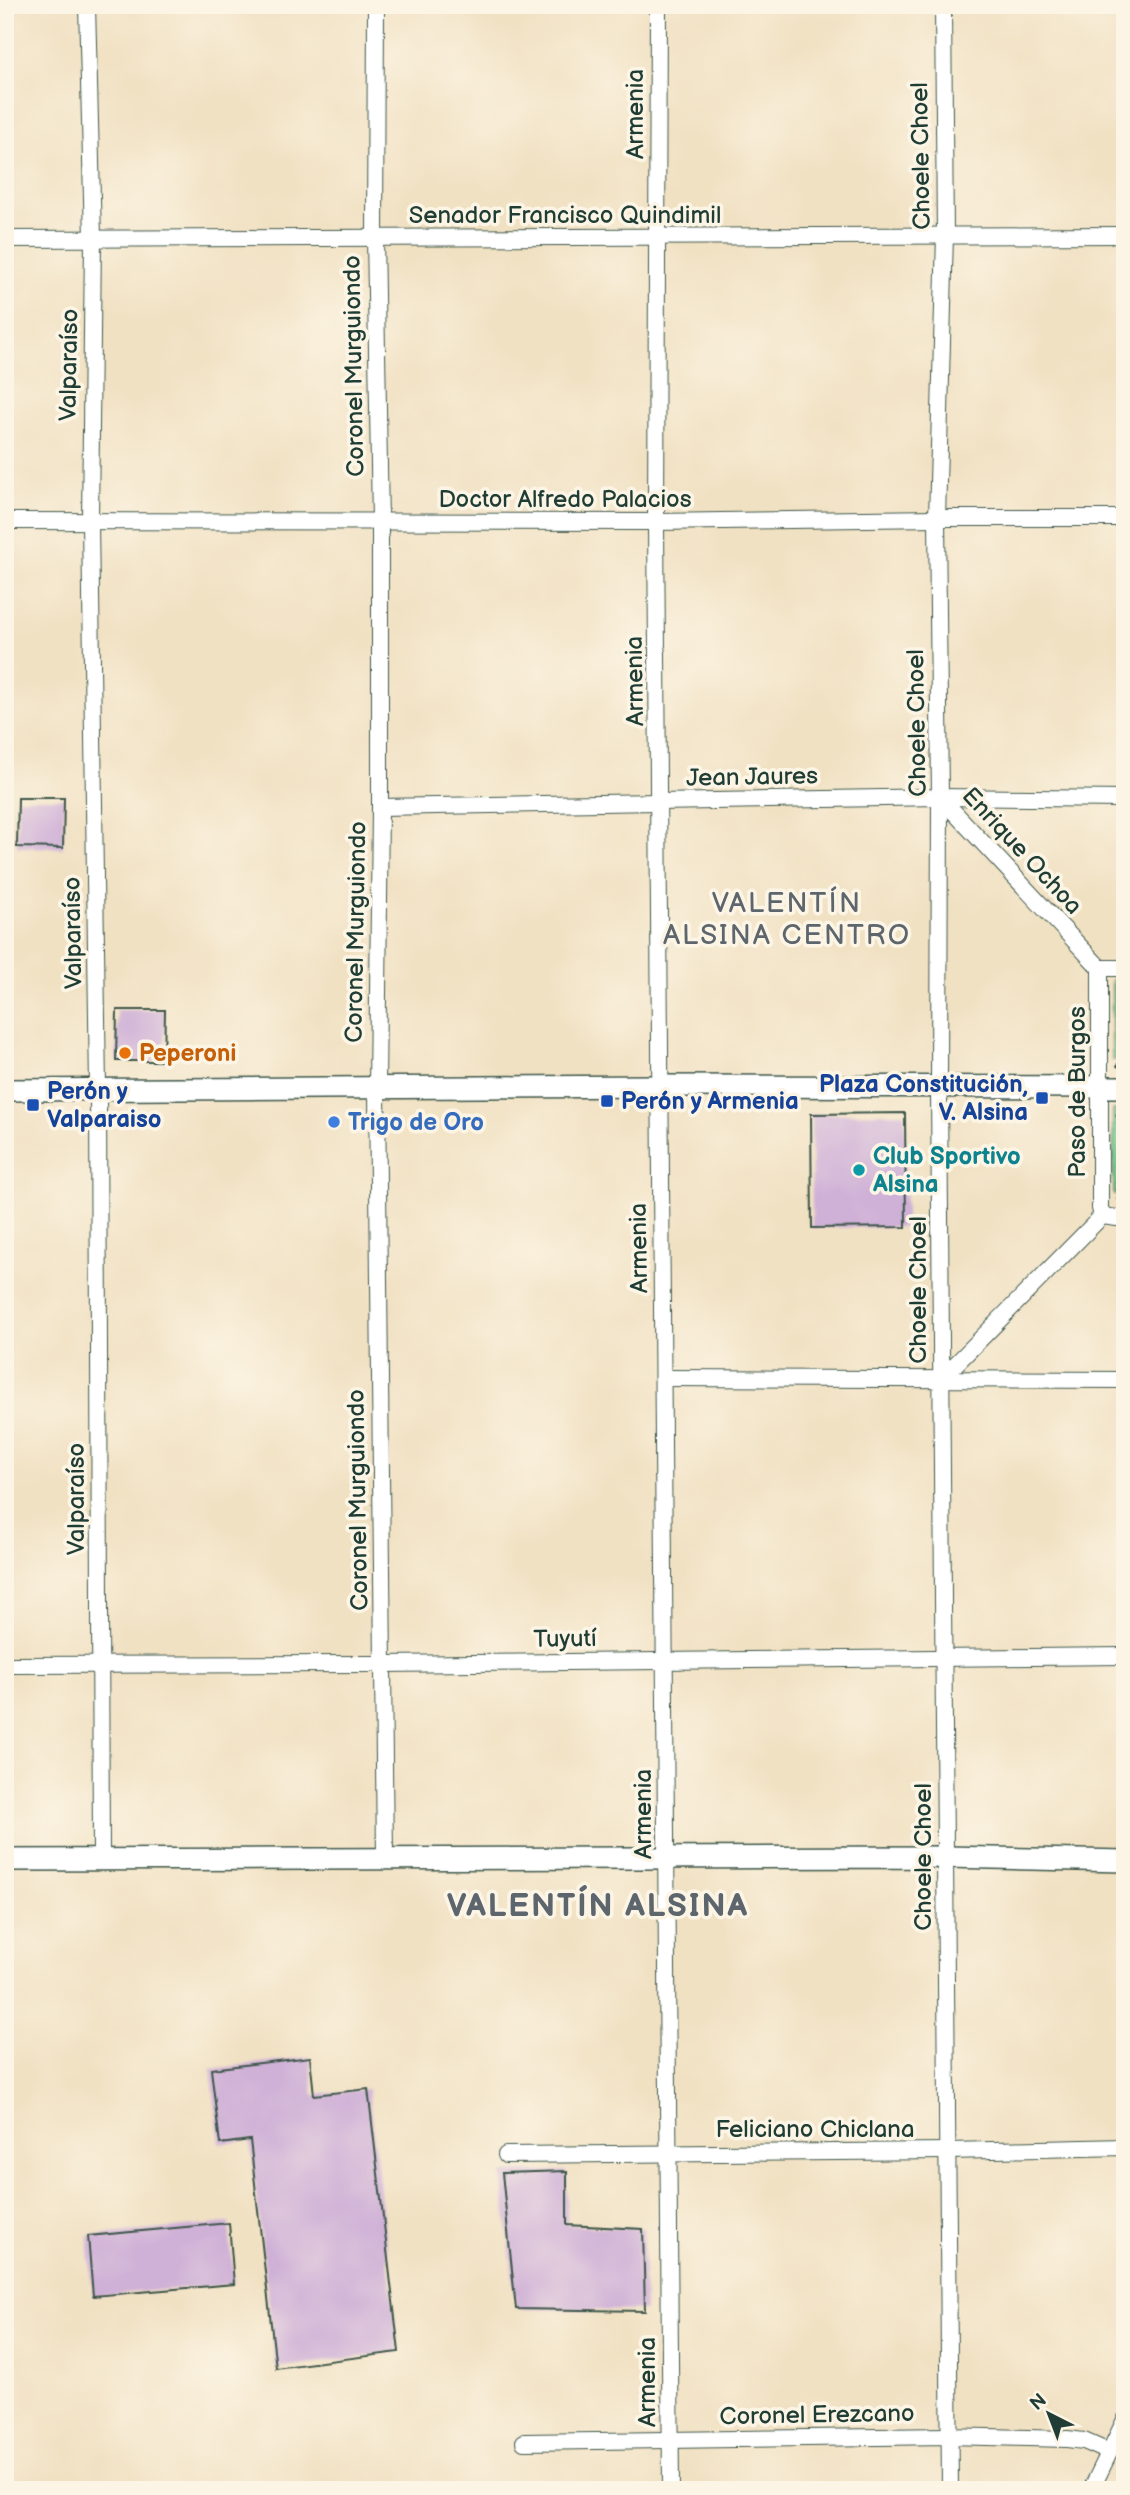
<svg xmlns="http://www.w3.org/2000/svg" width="1130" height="2495" font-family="'Balsamiq Sans',sans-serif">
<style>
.green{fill:#73c88c;stroke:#498260;stroke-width:2}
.building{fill:#cfb0d7}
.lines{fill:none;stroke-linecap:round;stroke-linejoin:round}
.street-casing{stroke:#3e5649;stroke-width:18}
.secondary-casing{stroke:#3e5649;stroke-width:24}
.path{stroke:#3e5649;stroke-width:3.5;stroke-dasharray:5 5;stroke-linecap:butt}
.street{stroke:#fff;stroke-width:16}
.secondary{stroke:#fff;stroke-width:21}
.food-dot{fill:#e8710a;stroke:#fcf5e5;stroke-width:2.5}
.transit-dot{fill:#1a4fb4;stroke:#fcf5e5;stroke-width:2.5}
.shop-dot{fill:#3f7fe0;stroke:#fcf5e5;stroke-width:2.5}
.culture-dot{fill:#0f9aa8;stroke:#fcf5e5;stroke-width:2.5}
.labels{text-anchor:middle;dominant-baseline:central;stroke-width:7;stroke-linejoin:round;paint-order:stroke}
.street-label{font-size:24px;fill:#1f3d34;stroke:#fcf5e5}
.food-label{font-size:24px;font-weight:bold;fill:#c56008;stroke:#fcf5e5;text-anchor:start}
.transit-label{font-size:24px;font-weight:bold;fill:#164399;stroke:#fcf5e5;text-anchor:start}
.shop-label{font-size:24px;font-weight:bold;fill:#366cbe;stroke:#fcf5e5;text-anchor:start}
.culture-label{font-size:24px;font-weight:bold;fill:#0d838f;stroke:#fcf5e5;text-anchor:start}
.quarter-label{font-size:28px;letter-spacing:2px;fill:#5d656d;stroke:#fcf5e5}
.district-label{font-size:32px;font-weight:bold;letter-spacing:2px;fill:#5d656d;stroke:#fcf5e5}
</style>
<rect width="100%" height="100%" fill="#fcf5e5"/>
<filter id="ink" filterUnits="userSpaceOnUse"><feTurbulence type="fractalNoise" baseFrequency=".0143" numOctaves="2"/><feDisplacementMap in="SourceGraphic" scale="14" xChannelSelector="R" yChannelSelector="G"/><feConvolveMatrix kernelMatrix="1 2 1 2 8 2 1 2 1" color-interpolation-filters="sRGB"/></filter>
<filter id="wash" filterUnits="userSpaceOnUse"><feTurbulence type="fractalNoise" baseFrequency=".00686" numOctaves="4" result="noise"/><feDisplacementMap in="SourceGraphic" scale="28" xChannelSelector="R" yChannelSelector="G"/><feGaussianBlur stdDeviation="1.57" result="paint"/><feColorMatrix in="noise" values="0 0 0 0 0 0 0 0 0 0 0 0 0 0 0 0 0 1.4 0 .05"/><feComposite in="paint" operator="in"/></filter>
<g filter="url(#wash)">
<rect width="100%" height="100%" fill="#f1e1c3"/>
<!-- green -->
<g class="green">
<rect x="1112" y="980" width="13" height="80"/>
<polygon points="1113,1110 1125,1110 1125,1195 1114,1195"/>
</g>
<g id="blocks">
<!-- building -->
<g class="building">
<polygon points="18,798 64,798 63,848 17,847"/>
<polygon points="117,1010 165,1010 164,1061 116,1061"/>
<polygon points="905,1113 906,1227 812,1228 811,1114"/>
<polygon points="310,2057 314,2095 368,2089 399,2352 276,2368 250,2140 220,2144 211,2069"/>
<polygon points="567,2171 567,2225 643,2229 645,2311 516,2309 502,2173"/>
<polygon points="229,2223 234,2284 93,2296 88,2236"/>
</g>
</g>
</g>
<g filter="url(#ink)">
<use href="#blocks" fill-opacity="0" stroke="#3e5649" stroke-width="2"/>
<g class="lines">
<defs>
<g id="street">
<polyline points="87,5 93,238 90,522 98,1089 101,1859"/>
<polyline points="376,5 375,237 380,522 380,807 377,1089 385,1859"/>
<polyline points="658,5 656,522 671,2490"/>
<polyline points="943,5 945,236 937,518 940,797 939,1088 950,2490"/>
<polyline points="5,239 1125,235"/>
<polyline points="5,521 656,522 937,518 1125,518"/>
<polyline points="940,797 1100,968"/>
<polyline points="380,807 940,797 1125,799"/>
<polyline points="1100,968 1100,1208 1102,1216"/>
<polyline points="1100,968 1125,968"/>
<polyline points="1102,1216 1125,1219"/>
<polyline points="664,1378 1125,1380"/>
<polyline points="941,1379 1102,1216"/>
<polyline points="5,1665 383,1664 1125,1656"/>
<polyline points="506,2155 948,2151 1125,2147"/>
<polyline points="524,2442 948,2436 1067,2439 1084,2441 1109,2452"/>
<polyline points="1091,2490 1125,2420"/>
</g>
<g id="secondary">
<polyline points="5,1090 660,1086 1125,1087"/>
<polyline points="5,1860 946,1857 1125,1861"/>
</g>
</defs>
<!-- street casing -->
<use href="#street" class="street-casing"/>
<!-- secondary casing -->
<use href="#secondary" class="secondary-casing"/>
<!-- path -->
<g class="path">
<polyline points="1117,986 1125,995"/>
<polyline points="1117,1067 1125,1058"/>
<polyline points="1116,1114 1125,1122"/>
<polyline points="1117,1200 1125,1191"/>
</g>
<!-- street -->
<use href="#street" class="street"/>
<!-- secondary -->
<use href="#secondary" class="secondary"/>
</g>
</g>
<!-- markers -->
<circle class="food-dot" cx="125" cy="1053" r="7"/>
<g class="transit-dot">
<rect x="1035" y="1091" width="14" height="14" rx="3.5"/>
<rect x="600" y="1094" width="14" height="14" rx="3.5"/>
<rect x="26" y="1098" width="14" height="14" rx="3.5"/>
</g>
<circle class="shop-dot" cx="334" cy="1122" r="7"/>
<circle class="culture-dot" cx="859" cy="1170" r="7"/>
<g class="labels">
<!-- street labels -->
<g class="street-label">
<text transform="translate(635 114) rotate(-90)">Armenia</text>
<text transform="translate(921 156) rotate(-91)">Choele Choel</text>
<text x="565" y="215">Senador Francisco Quindimil</text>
<text transform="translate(69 365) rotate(-89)">Valparaíso</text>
<text transform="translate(354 366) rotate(-91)">Coronel Murguiondo</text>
<text x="565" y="499">Doctor Alfredo Palacios</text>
<text transform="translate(635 681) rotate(-91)">Armenia</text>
<text transform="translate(917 723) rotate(-91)">Choele Choel</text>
<text transform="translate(752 777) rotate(-1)">Jean Jaures</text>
<text transform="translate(1022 851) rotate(47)">Enrique Ochoa</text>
<text transform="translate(356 932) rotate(-89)">Coronel Murguiondo</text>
<text transform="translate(73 933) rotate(-91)">Valparaíso</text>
<text transform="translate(1077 1092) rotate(-90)">Paso de Burgos</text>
<text transform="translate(639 1248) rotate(-91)">Armenia</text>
<text transform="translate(918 1290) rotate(-90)">Choele Choel</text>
<text transform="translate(76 1499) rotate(-90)">Valparaíso</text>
<text transform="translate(358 1500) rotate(-91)">Coronel Murguiondo</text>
<text transform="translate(565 1639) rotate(-1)">Tuyutí</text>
<text transform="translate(643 1814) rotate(-90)">Armenia</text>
<text transform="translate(923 1857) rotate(-90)">Choele Choel</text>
<text x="815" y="2129">Feliciano Chiclana</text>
<text transform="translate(647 2382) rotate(-90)">Armenia</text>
<text transform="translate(817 2415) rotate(-1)">Coronel Erezcano</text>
</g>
<!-- food labels -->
<g class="food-label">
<text x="139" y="1053">Peperoni</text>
</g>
<!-- transit labels -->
<g class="transit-label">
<text x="1028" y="1084" text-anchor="end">Plaza Constitución,<tspan x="1028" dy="28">V. Alsina</tspan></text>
<text x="47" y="1091">Perón y<tspan x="47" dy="28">Valparaiso</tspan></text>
<text x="621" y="1101">Perón y Armenia</text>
</g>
<!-- shop labels -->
<g class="shop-label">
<text x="348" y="1122">Trigo de Oro</text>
</g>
<!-- culture labels -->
<g class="culture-label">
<text x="873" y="1156">Club Sportivo<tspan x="873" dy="28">Alsina</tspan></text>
</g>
<!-- quarter labels -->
<g class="quarter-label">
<text x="787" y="903">VALENTÍN<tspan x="787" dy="32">ALSINA CENTRO</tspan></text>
</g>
<!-- district labels -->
<g class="district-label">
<text x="598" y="1906">VALENTÍN ALSINA</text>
</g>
</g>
<!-- margin -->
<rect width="1130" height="2495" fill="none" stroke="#fcf5e5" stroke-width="28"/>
<!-- north arrow -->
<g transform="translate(1049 2414) rotate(318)" stroke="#fcf5e5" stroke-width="5" paint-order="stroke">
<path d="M0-5L12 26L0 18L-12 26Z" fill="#1f3d34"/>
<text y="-10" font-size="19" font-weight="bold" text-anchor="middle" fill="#1f3d34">N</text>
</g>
</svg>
